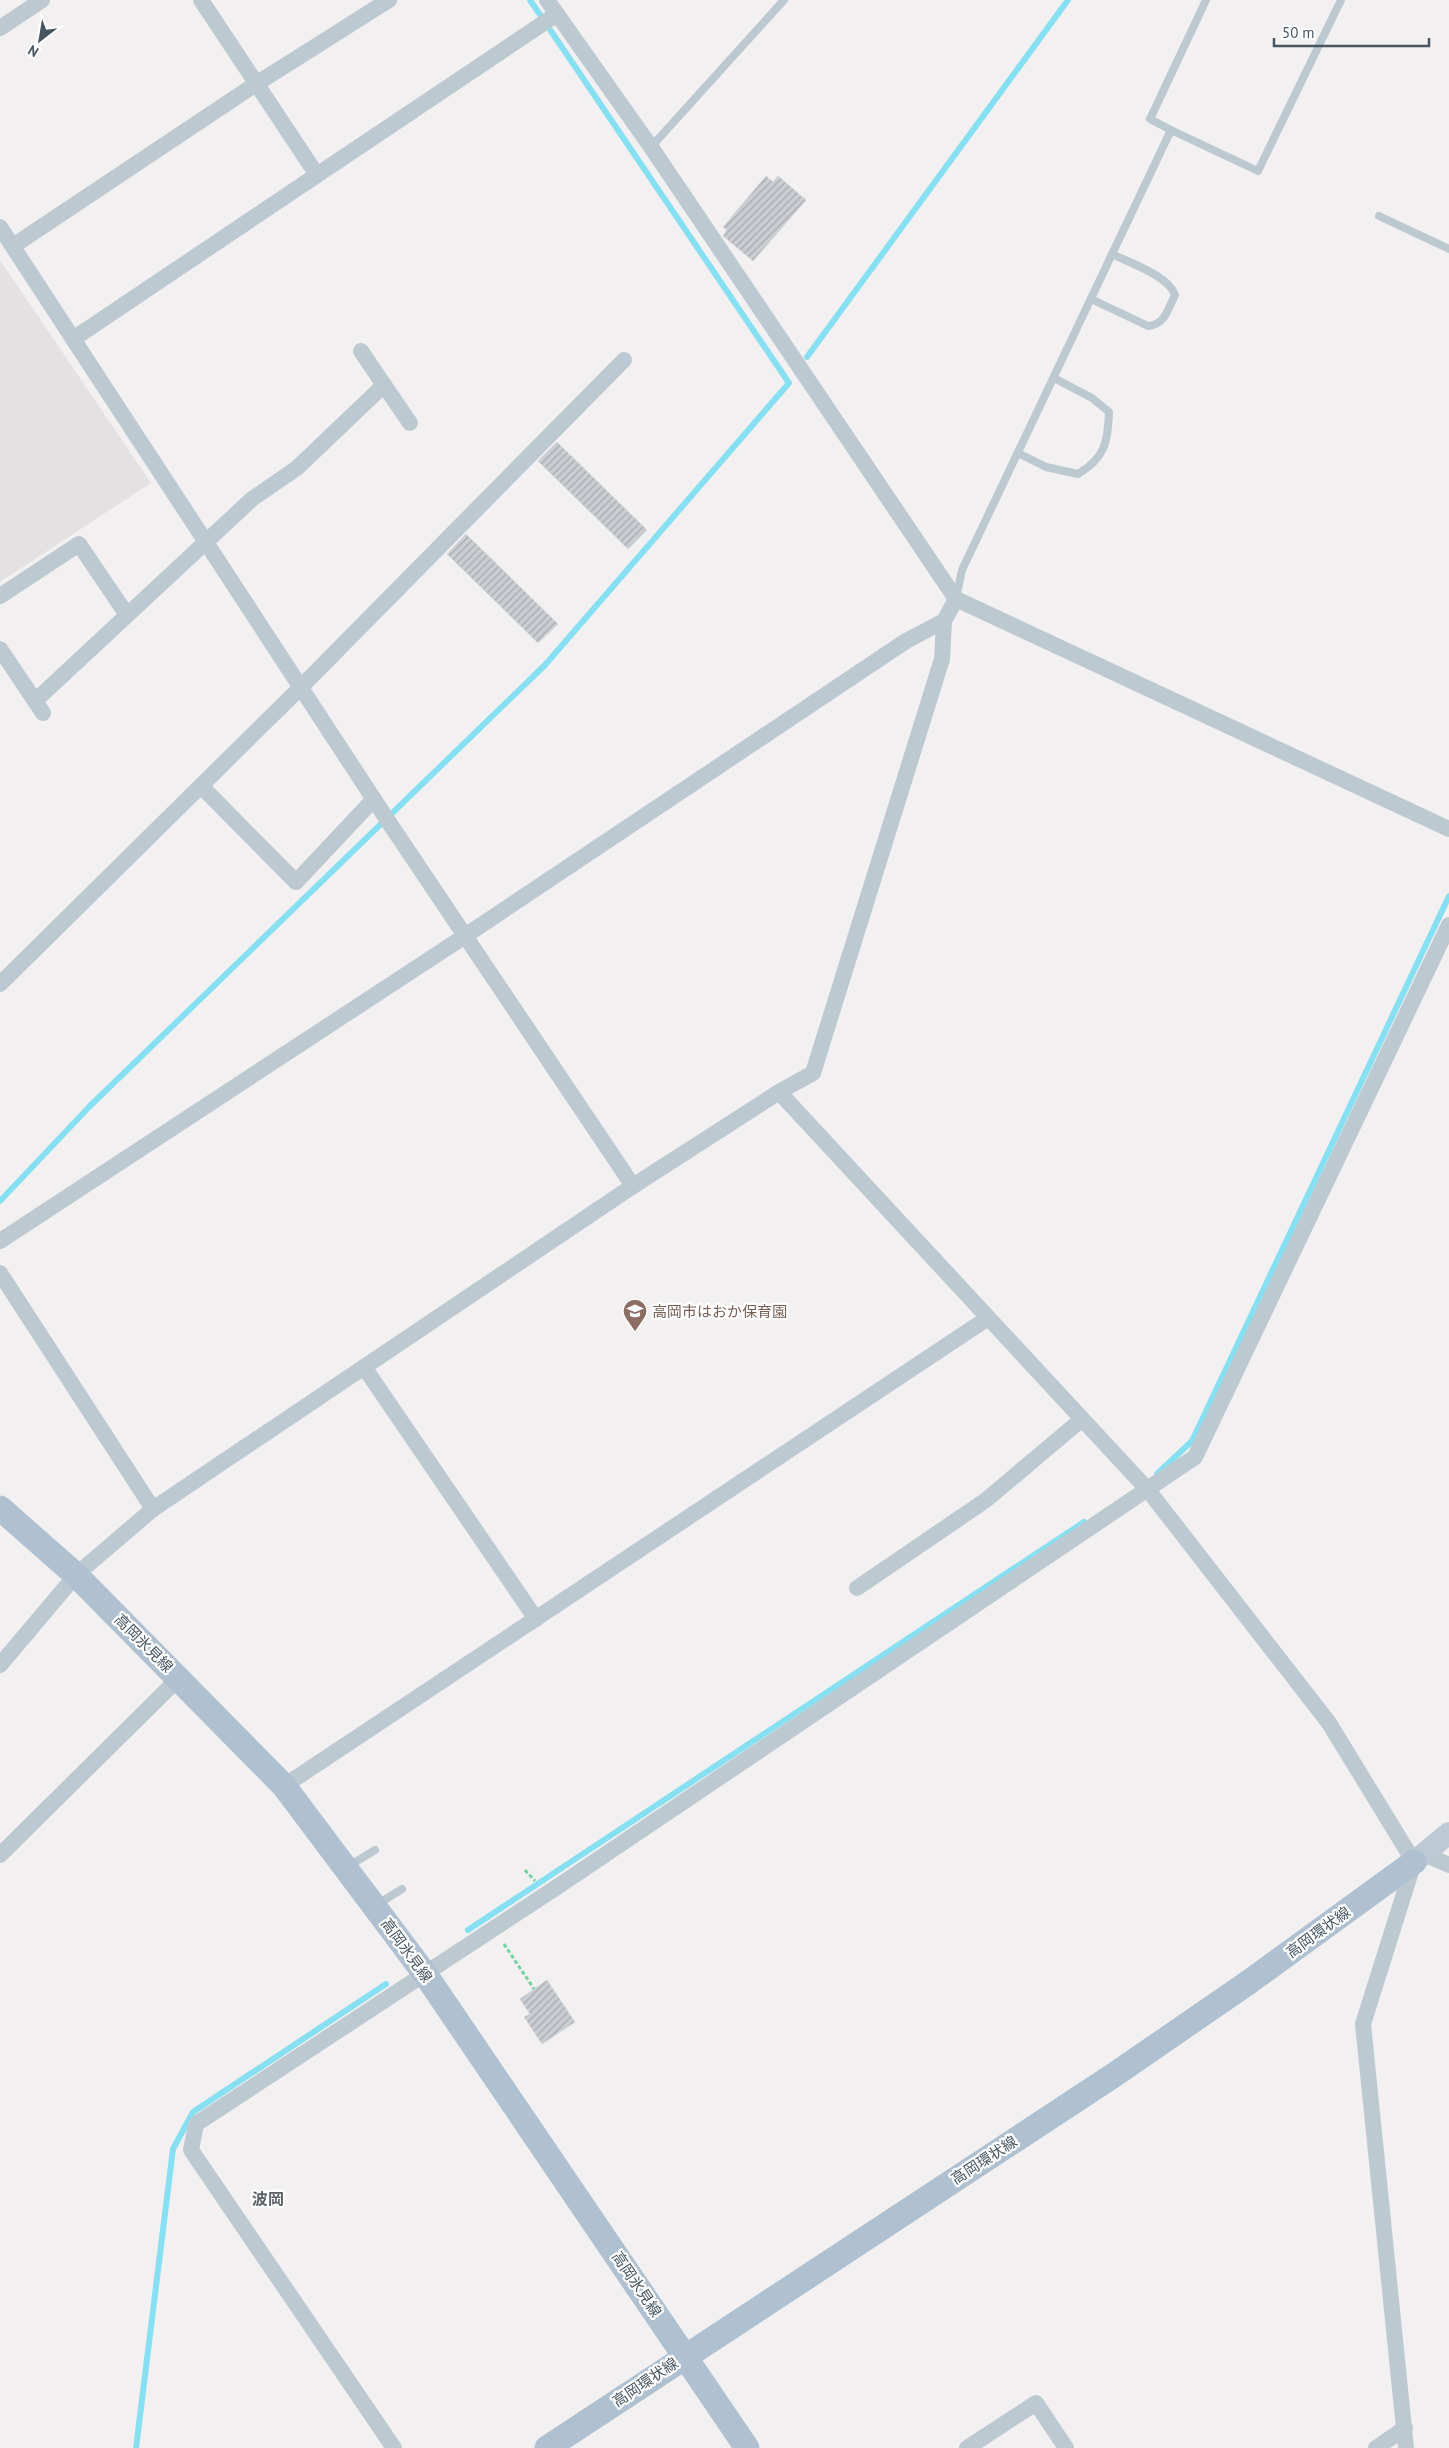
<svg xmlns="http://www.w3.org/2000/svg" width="1449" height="2448" font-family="'PT Sans','Noto Sans JP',sans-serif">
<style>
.education{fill:#e4e1e3}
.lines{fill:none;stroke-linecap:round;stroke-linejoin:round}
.stream{stroke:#87e0f2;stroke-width:6}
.building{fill:url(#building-hatch);stroke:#d4d7dc}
.path{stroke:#72d3a0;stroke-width:3;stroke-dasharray:4 2.5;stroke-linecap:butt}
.lane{stroke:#bdc9d1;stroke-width:8}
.street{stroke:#bdc9d1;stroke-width:16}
.secondary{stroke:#bdcad5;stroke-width:22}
.primary{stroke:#afc1d1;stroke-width:25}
.labels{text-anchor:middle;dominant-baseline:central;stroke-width:4.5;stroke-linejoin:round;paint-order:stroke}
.education-label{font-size:15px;fill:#785e54;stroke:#fff;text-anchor:start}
.street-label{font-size:15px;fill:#475560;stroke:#fff}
.neighbourhood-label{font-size:16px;font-weight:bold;fill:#5c6166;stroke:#fff}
</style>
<defs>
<pattern id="building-hatch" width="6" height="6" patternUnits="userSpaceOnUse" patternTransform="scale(1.25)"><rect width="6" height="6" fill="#caced3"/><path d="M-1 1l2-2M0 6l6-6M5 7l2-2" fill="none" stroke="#a6aaaf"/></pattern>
</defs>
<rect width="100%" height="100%" fill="#f3f0f1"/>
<!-- education -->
<polygon class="education" points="0,260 151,483 0,582"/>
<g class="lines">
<!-- stream -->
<g class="stream">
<polyline points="807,357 1068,0"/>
<polyline points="0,1201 90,1106 545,665 789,383 530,0"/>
<polyline points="1157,1474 1192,1441 1449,896"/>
<polyline points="468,1930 1084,1522"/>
<polyline points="136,2448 173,2149 193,2112 386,1984"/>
</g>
</g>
<!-- building -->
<g class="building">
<polygon points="766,176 773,182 778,176 806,200 753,261 723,236 727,230 723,227"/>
<polygon points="557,442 647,530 628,549 538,461"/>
<polygon points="466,534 558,624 538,643 447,554"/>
<polygon points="547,1980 575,2022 542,2044 524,2017 530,2014 520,1999"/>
</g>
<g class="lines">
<!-- path -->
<g class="path">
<polyline points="525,1870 535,1881"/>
<polyline points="504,1944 534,1989"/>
</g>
<!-- lane -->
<g class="lane">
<polyline points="1171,130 1258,171 1341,0"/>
<polyline points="651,147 784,0"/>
<polyline points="1379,216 1449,249"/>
<path d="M 1091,299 L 1148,326 C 1165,325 1168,309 1175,295 C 1169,276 1130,263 1112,254"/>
<path d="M 1018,453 L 1046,467 L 1078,474 C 1105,458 1108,442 1109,412 L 1092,398 L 1054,378"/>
<polyline points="956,598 962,570 1171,130 1150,119 1206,0"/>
<polyline points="349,1866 375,1850"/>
<polyline points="378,1904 402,1889"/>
</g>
<!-- street -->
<g class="street">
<polyline points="547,0 651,147 956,599 1449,829"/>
<polyline points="0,28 42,0"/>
<polyline points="317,175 557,14"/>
<polyline points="0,227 390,824 633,1186"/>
<polyline points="13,246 256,84 389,0"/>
<polyline points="73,339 317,175 201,0"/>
<polyline points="361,351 384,385"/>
<polyline points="0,596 79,544 127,615"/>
<polyline points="0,649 43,713"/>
<polyline points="35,701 252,499 297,468 384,385 410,423"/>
<polyline points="201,786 296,882 374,799"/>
<polyline points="0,984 301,687 624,360"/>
<polyline points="779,1092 1148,1490 1329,1723 1414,1862 1363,2024 1406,2448"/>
<polyline points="0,1241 465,936 906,641 944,621"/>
<polyline points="0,1273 153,1509"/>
<polyline points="364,1367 536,1619"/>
<polyline points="857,1588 986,1500 1081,1420"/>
<polyline points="0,1665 76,1575 153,1509 633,1186 779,1092 813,1073 942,659 944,621 956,599"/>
<polyline points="284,1786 988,1318"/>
<polyline points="1424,1854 1449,1865"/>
<polyline points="0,1855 179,1678"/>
<polyline points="394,2448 191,2150 196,2124 557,1887 1195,1457 1449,925"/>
<polyline points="967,2448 1036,2403 1066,2448"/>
<polyline points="1376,2448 1405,2428"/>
</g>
<!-- secondary -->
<polyline class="secondary" points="1414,1862 1449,1833"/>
<!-- primary -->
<g class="primary">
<polyline points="0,1508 76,1575 284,1786 425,1974 747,2448"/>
<polyline points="547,2448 1114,2075 1249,1982 1414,1862"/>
</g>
</g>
<!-- icons -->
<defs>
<symbol id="school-pin" viewBox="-11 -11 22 30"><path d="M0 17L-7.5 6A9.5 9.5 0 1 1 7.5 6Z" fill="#8d6e63" stroke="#fff"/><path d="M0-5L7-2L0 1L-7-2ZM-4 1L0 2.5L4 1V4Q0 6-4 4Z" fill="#fff"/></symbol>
</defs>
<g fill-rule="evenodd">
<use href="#school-pin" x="621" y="1297" width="28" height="38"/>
</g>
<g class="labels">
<!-- education labels -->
<g class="education-label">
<text x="652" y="1311">高岡市はおか保育園</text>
</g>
<!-- street labels -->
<g class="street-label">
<text transform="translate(144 1643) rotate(45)">高岡氷見線</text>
<text transform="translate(1318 1932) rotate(-36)">高岡環状線</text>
<text transform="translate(407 1950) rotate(54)">高岡氷見線</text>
<text transform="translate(984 2160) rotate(-33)">高岡環状線</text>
<text transform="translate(637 2284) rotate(56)">高岡氷見線</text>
<text transform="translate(645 2382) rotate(-34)">高岡環状線</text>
</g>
<!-- neighbourhood labels -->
<g class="neighbourhood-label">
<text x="268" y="2199">波岡</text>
</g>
</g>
<!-- north arrow -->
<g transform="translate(40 40) rotate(211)" stroke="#ffffff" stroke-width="4" paint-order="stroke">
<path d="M0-4L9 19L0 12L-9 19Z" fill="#475560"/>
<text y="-8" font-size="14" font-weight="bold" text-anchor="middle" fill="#475560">N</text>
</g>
<!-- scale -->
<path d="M1274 38v8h155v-8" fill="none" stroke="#475560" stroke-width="2.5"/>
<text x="1282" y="38" font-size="15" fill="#475560" stroke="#ffffff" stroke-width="4" paint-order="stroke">50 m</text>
</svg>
